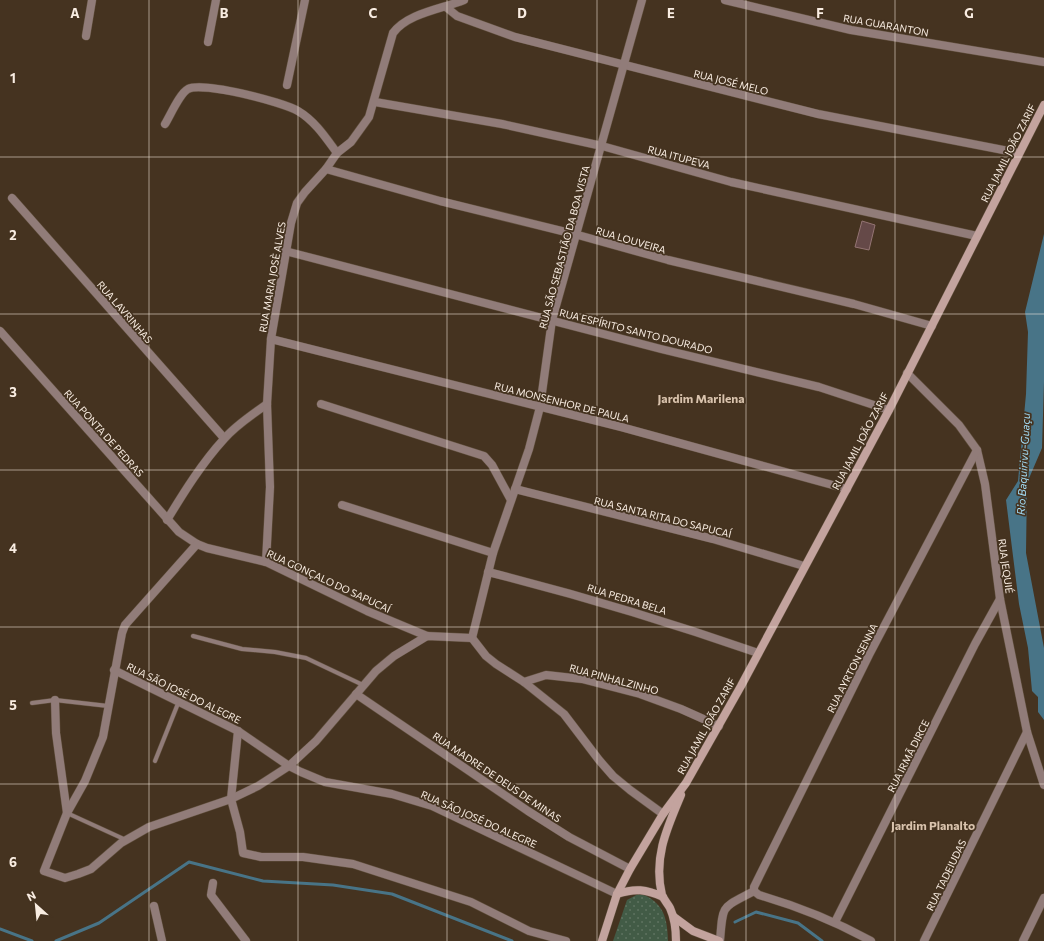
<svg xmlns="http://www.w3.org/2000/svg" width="1044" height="941" font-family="Commissioner,sans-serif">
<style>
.grass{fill:url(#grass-dots)}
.water{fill:#487487}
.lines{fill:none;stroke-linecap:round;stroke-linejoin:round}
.stream{stroke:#487487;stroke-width:3}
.building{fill:#654948;stroke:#947473}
.lane-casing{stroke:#62513f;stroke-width:5}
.street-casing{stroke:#62513f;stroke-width:9}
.secondary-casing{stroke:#62513f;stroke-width:9}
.lane{stroke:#917c79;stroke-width:4}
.street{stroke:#917c79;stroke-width:8}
.secondary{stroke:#c3a39e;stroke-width:8}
.grid{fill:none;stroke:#f9ede2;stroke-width:1;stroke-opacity:0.55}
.labels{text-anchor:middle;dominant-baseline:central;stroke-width:3.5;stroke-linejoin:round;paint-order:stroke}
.street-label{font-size:10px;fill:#f9ede2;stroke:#453320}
.water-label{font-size:11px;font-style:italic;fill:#a4dff9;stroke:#453320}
.quarter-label{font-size:12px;font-weight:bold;fill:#d9c3ad;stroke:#453320}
.grid-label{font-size:13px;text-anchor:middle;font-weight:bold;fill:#f9ede2;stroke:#453320;stroke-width:3.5;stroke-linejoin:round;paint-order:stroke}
</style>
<defs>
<pattern id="grass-dots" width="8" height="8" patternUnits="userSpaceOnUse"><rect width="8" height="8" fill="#425b46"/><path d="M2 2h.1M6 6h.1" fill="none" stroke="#5e7360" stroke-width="1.8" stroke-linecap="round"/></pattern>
</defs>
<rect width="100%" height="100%" fill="#453320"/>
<!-- grass -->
<path class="grass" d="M 640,893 C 664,903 667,917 668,941 L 613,941 L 627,900 Z"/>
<!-- water -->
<polygon class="water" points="1044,234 1044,382 1042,448 1027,483 1026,553 1044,648 1044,720 1038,712 1038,697 1032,691 1028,648 1019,604 1006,500 1018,481 1026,394 1028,332 1025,312"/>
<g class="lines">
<!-- stream -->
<g class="stream">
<polyline points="735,922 756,912 798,923 822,941"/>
<polyline points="0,929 32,941"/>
<polyline points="56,941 99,923 189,862 263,881 333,885 392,894 512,941"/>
</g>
</g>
<!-- building -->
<polygon class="building" points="862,221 875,225 869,250 855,247"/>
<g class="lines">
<defs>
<g id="lane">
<polyline points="193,636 242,649 275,652 306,658 363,685"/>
<polyline points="32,703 55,700 108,706"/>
<polyline points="155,761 179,701"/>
<polyline points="67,813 126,840"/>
</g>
<g id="street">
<polyline points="725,0 851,30 1044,62"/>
<polyline points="446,7 457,16 515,37 818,114 1019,153"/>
<polyline points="86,36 92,0"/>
<polyline points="208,42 216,0"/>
<polyline points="287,85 305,0"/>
<polyline points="375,102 502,124 602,146 731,182 977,236"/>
<path d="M 165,124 C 170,116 180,93 188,89 C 202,81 283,102 298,111 C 315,121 326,138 337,153"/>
<polyline points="326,169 440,201 578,235 668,260 854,304 932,326"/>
<polyline points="12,198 224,438"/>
<polyline points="285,251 661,349 819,387 889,410"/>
<polyline points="0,331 179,532 197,544 207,548 266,562 367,611 427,636"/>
<polyline points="271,339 621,427 847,489"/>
<polyline points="907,373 959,425 977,450 985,484 1000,599 1027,732 1044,785"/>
<polyline points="321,404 484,456 492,465 511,500"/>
<polyline points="515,489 713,539 804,566"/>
<polyline points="342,505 493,553"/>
<path d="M 167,520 C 184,492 202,463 224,439 C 236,425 252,415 267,404"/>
<path d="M 266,562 L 270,487 L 267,404 L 271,339 L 291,223 L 297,203 L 305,192 L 326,169 L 337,153 L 351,142 L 369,117 L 393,33 C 408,13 442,9 464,0"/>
<path d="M 488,572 C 580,595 669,622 758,653"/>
<polyline points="472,638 493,553 529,449 540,407 552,320 642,0"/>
<polyline points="472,638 486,656 496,664 524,682 564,714 599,760 613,776 630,790 663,814"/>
<polyline points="114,670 238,731 289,766 301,772 325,782 392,794 432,806 617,894"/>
<polyline points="524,682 546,675 582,679 640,694 681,709 719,726"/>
<polyline points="356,694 528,811 569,837 630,869"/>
<polyline points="55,700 56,733 67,813 44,871 65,878 78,874 91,869 121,843 149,827 231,799 258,786 289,766 316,741 376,671 394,656 427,636 472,638"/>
<polyline points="238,731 231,799 240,832 243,853 261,857 303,857 353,864 471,902 529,931 566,941"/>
<polyline points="67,813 85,781 103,737 122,633 125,625 197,544"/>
<polyline points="213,883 211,895 246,941"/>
<polyline points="154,906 162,941"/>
<polyline points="835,922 975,644 1000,599"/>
<path d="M 720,941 C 723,903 721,909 754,891"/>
<path d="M 871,941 C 833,920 800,907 759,895 L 754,891 L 754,887 L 869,655 L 977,450"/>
<polyline points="924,941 1027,732"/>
<polyline points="1023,941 1044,898"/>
</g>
<g id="secondary">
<path d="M 617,894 C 635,888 646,889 663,897"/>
<polyline points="674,917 693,931 719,941"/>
<polyline points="602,941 617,894 630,869 663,814 686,783 741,686 889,410 1044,105"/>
<path d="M 676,941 C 676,930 675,919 670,908 C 668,904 664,900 662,895 C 653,858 667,828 681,795"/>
</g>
</defs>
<!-- lane casing -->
<use href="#lane" class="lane-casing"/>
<!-- street casing -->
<use href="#street" class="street-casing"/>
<!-- secondary casing -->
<use href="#secondary" class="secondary-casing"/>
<!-- lane -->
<use href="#lane" class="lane"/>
<!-- street -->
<use href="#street" class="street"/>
<!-- secondary -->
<use href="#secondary" class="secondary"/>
</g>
<!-- grid -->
<path class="grid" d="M 149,0 L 149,941M 298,0 L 298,941M 447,0 L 447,941M 597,0 L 597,941M 746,0 L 746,941M 895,0 L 895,941M 0,157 L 1044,157M 0,314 L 1044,314M 0,470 L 1044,470M 0,627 L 1044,627M 0,784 L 1044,784"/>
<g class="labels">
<!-- street labels -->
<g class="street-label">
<text transform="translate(886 25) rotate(10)">RUA GUARANTON</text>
<text transform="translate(731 82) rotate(14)">RUA JOSÉ MELO</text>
<text transform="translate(1008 153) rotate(-63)">RUA JAMIL JOÃO ZARIF</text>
<text transform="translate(679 157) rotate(15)">RUA ITUPEVA</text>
<text transform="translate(631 240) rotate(16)">RUA LOUVEIRA</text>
<text transform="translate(564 247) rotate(-75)">RUA SÃO SEBASTIÃO DA BOA VISTA</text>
<text transform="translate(272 277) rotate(-80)">RUA MARIA JOSÈ ALVES</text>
<text transform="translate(125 312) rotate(49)">RUA LAVRINHAS</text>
<text transform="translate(636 331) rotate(14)">RUA ESPÍRITO SANTO DOURADO</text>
<text transform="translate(562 402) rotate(14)">RUA MONSENHOR DE PAULA</text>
<text transform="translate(104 433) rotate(48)">RUA PONTA DE PEDRAS</text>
<text transform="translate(860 441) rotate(-62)">RUA JAMIL JOÃO ZARIF</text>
<text transform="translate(663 517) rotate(14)">RUA SANTA RITA DO SAPUCAÍ</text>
<text transform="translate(1006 566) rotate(82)">RUA JEQUIÉ</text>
<text transform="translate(329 581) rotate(25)">RUA GONÇALO DO SAPUCAÍ</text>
<text transform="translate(627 599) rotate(17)">RUA PEDRA BELA</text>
<text transform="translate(852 668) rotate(-63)">RUA AYRTON SENNA</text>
<text transform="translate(614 679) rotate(15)">RUA PINHALZINHO</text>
<text transform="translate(184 693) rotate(26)">RUA SÃO JOSÉ DO ALEGRE</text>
<text transform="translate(706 726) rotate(-61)">RUA JAMIL JOÃO ZARIF</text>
<text transform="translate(908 756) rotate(-63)">RUA IRMÃ DIRCE</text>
<text transform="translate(497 777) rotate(34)">RUA MADRE DE DEUS DE MINAS</text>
<text transform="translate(479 819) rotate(24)">RUA SÃO JOSÉ DO ALEGRE</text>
<text transform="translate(946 875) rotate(-64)">RUA TADEIUDAS</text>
</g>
<!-- water labels -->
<g class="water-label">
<text transform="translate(1023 464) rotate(-87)">Rio Baquirivu-Guaçu</text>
</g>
<!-- quarter labels -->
<g class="quarter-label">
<text x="701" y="398">Jardim Marilena</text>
<text x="933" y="825">Jardim Planalto</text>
</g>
</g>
<g class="grid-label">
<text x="75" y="18">A</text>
<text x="224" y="18">B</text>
<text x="373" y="18">C</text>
<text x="522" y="18">D</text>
<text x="671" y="18">E</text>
<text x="820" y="18">F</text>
<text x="969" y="18">G</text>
<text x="13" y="83">1</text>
<text x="13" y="240">2</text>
<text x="13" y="397">3</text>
<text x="13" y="553">4</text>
<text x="13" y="710">5</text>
<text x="13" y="867">6</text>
</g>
<!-- north arrow -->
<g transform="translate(36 905) rotate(333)" stroke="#453320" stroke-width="3" paint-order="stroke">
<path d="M0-3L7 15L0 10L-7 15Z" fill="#f9ede2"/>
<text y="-6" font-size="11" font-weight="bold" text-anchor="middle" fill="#f9ede2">N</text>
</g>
</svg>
